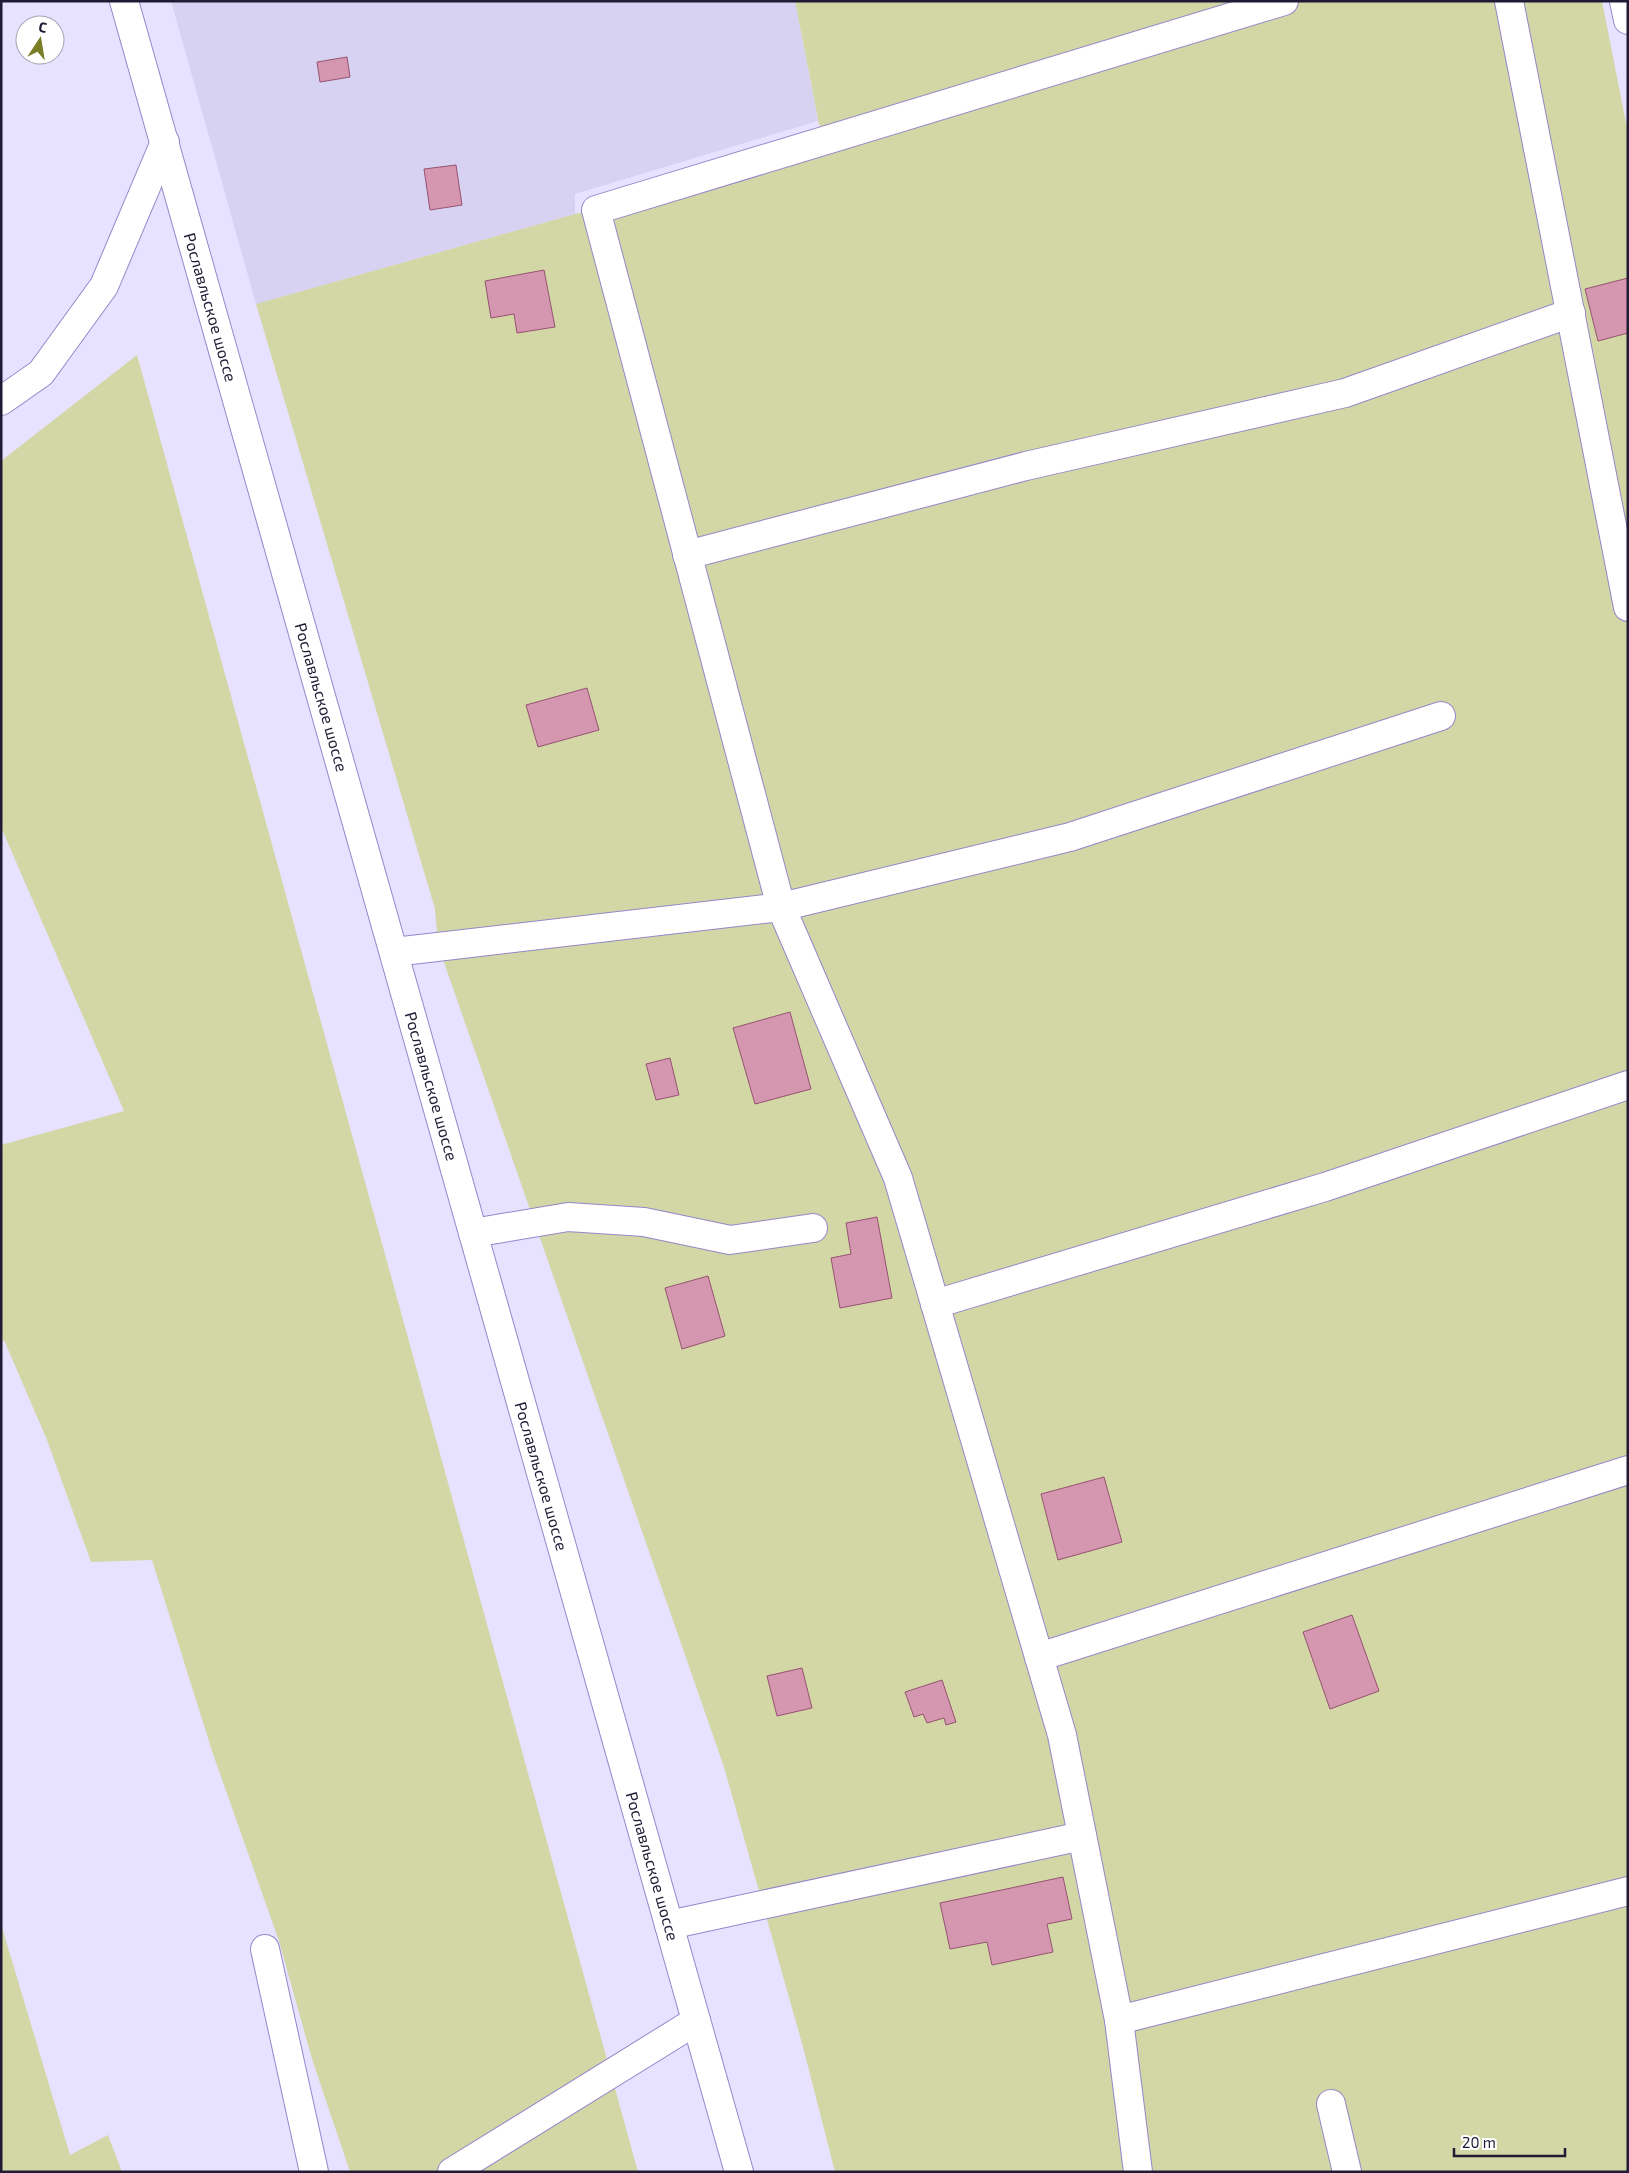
<svg xmlns="http://www.w3.org/2000/svg" width="1629" height="2173" font-family="'Exo 2',sans-serif">
<style>
.built{fill:#d7d2f2}
.green{fill:#d2d7a5}
.building{fill:#d596b0;stroke:#965271}
.lines{fill:none;stroke-linecap:round;stroke-linejoin:round}
.minor-casing{stroke:#9487ca;stroke-width:30}
.major-casing{stroke:#9487ca;stroke-width:30}
.minor{stroke:#fff;stroke-width:28}
.major{stroke:#fff;stroke-width:28}
.labels{text-anchor:middle;dominant-baseline:central;stroke-width:4.5;stroke-linejoin:round;paint-order:stroke}
.street-label{font-size:16px;fill:#201b35;stroke:#fff}
</style>
<rect width="100%" height="100%" fill="#e6e2ff"/>
<!-- built -->
<polygon class="built" points="171,1 795,1 818,121 575,194 575,214 256,304"/>
<!-- green -->
<g class="green">
<polygon points="795,1 1602,1 1626,123 1628,123 1628,2172 835,2172 803,2047 724,1767 438,945 435,909 256,304 575,214 825,155"/>
<polygon points="137,355 638,2172 350,2172 312,2059 279,1941 213,1754 152,1560 91,1562 47,1440 4,1340 1,1341 1,1145 124,1111 1,827 1,461"/>
<polygon points="1,1924 70,2155 108,2135 122,2172 1,2172"/>
</g>
<!-- building -->
<g class="building">
<polygon points="347,57 350,77 320,82 317,62"/>
<polygon points="456,165 462,205 430,210 424,169"/>
<polygon points="544,270 555,327 517,333 514,314 491,318 485,281"/>
<polygon points="1628,278 1628,333 1598,341 1585,289"/>
<polygon points="587,688 599,730 538,747 526,705"/>
<polygon points="790,1012 811,1089 755,1104 733,1028"/>
<polygon points="670,1058 679,1095 656,1100 646,1064"/>
<polygon points="877,1217 892,1298 840,1308 831,1258 851,1254 846,1223"/>
<polygon points="708,1276 725,1336 682,1349 665,1288"/>
<polygon points="1104,1477 1122,1542 1058,1560 1041,1494"/>
<polygon points="1352,1615 1379,1691 1330,1709 1303,1632"/>
<polygon points="802,1668 812,1708 777,1716 767,1676"/>
<polygon points="942,1680 956,1722 946,1725 944,1718 927,1723 923,1714 914,1717 905,1692"/>
<polygon points="1063,1877 1072,1919 1047,1924 1053,1952 992,1965 987,1942 950,1949 940,1903"/>
</g>
<g class="lines">
<defs>
<g id="minor">
<polyline points="1284,1 596,210 781,907 1070,837 1441,716"/>
<polyline points="1509,1 1628,607"/>
<polyline points="1624,1 1628,20"/>
<polyline points="1,401 41,373 104,286 165,142"/>
<polyline points="687,555 1026,466 1345,393 1571,313"/>
<polyline points="394,952 781,907 898,1178 1062,1735 1119,2020"/>
<polyline points="473,1233 568,1217 644,1222 730,1240 813,1228"/>
<polyline points="935,1304 1325,1187 1628,1085"/>
<polyline points="1039,1657 1628,1470"/>
<polyline points="669,1925 1082,1836"/>
<polyline points="265,1949 314,2172"/>
<polyline points="1331,2104 1347,2172"/>
<polyline points="452,2172 696,2021"/>
<polyline points="1138,2172 1119,2020 1628,1891"/>
</g>
<polyline id="major" points="124,1 739,2172"/>
</defs>
<!-- minor casing -->
<use href="#minor" class="minor-casing"/>
<!-- major casing -->
<use href="#major" class="major-casing"/>
<!-- minor -->
<use href="#minor" class="minor"/>
<!-- major -->
<use href="#major" class="major"/>
</g>
<g class="labels">
<!-- street labels -->
<g class="street-label">
<text transform="translate(211 307) rotate(74)">Рославльское шоссе</text>
<text transform="translate(322 697) rotate(74)">Рославльское шоссе</text>
<text transform="translate(432 1086) rotate(74)">Рославльское шоссе</text>
<text transform="translate(542 1476) rotate(74)">Рославльское шоссе</text>
<text transform="translate(653 1866) rotate(74)">Рославльское шоссе</text>
</g>
</g>
<!-- border -->
<rect width="1629" height="2173" fill="none" stroke="#201b35" stroke-width="5"/>
<!-- north arrow -->
<g transform="translate(40 40) rotate(12)"><circle r="24" fill="#ffffff" stroke="#a6a4ae"/>
<path d="M0-4L9 19L0 12L-9 19Z" fill="#787d26"/>
<text y="-8" font-size="14" font-weight="bold" text-anchor="middle" fill="#201b35">С</text>
</g>
<!-- scale -->
<path d="M1454 2148v8h111v-8" fill="none" stroke="#201b35" stroke-width="2.5"/>
<text x="1462" y="2148" font-size="15" fill="#201b35" stroke="#ffffff" stroke-width="4" paint-order="stroke">20 m</text>
</svg>
